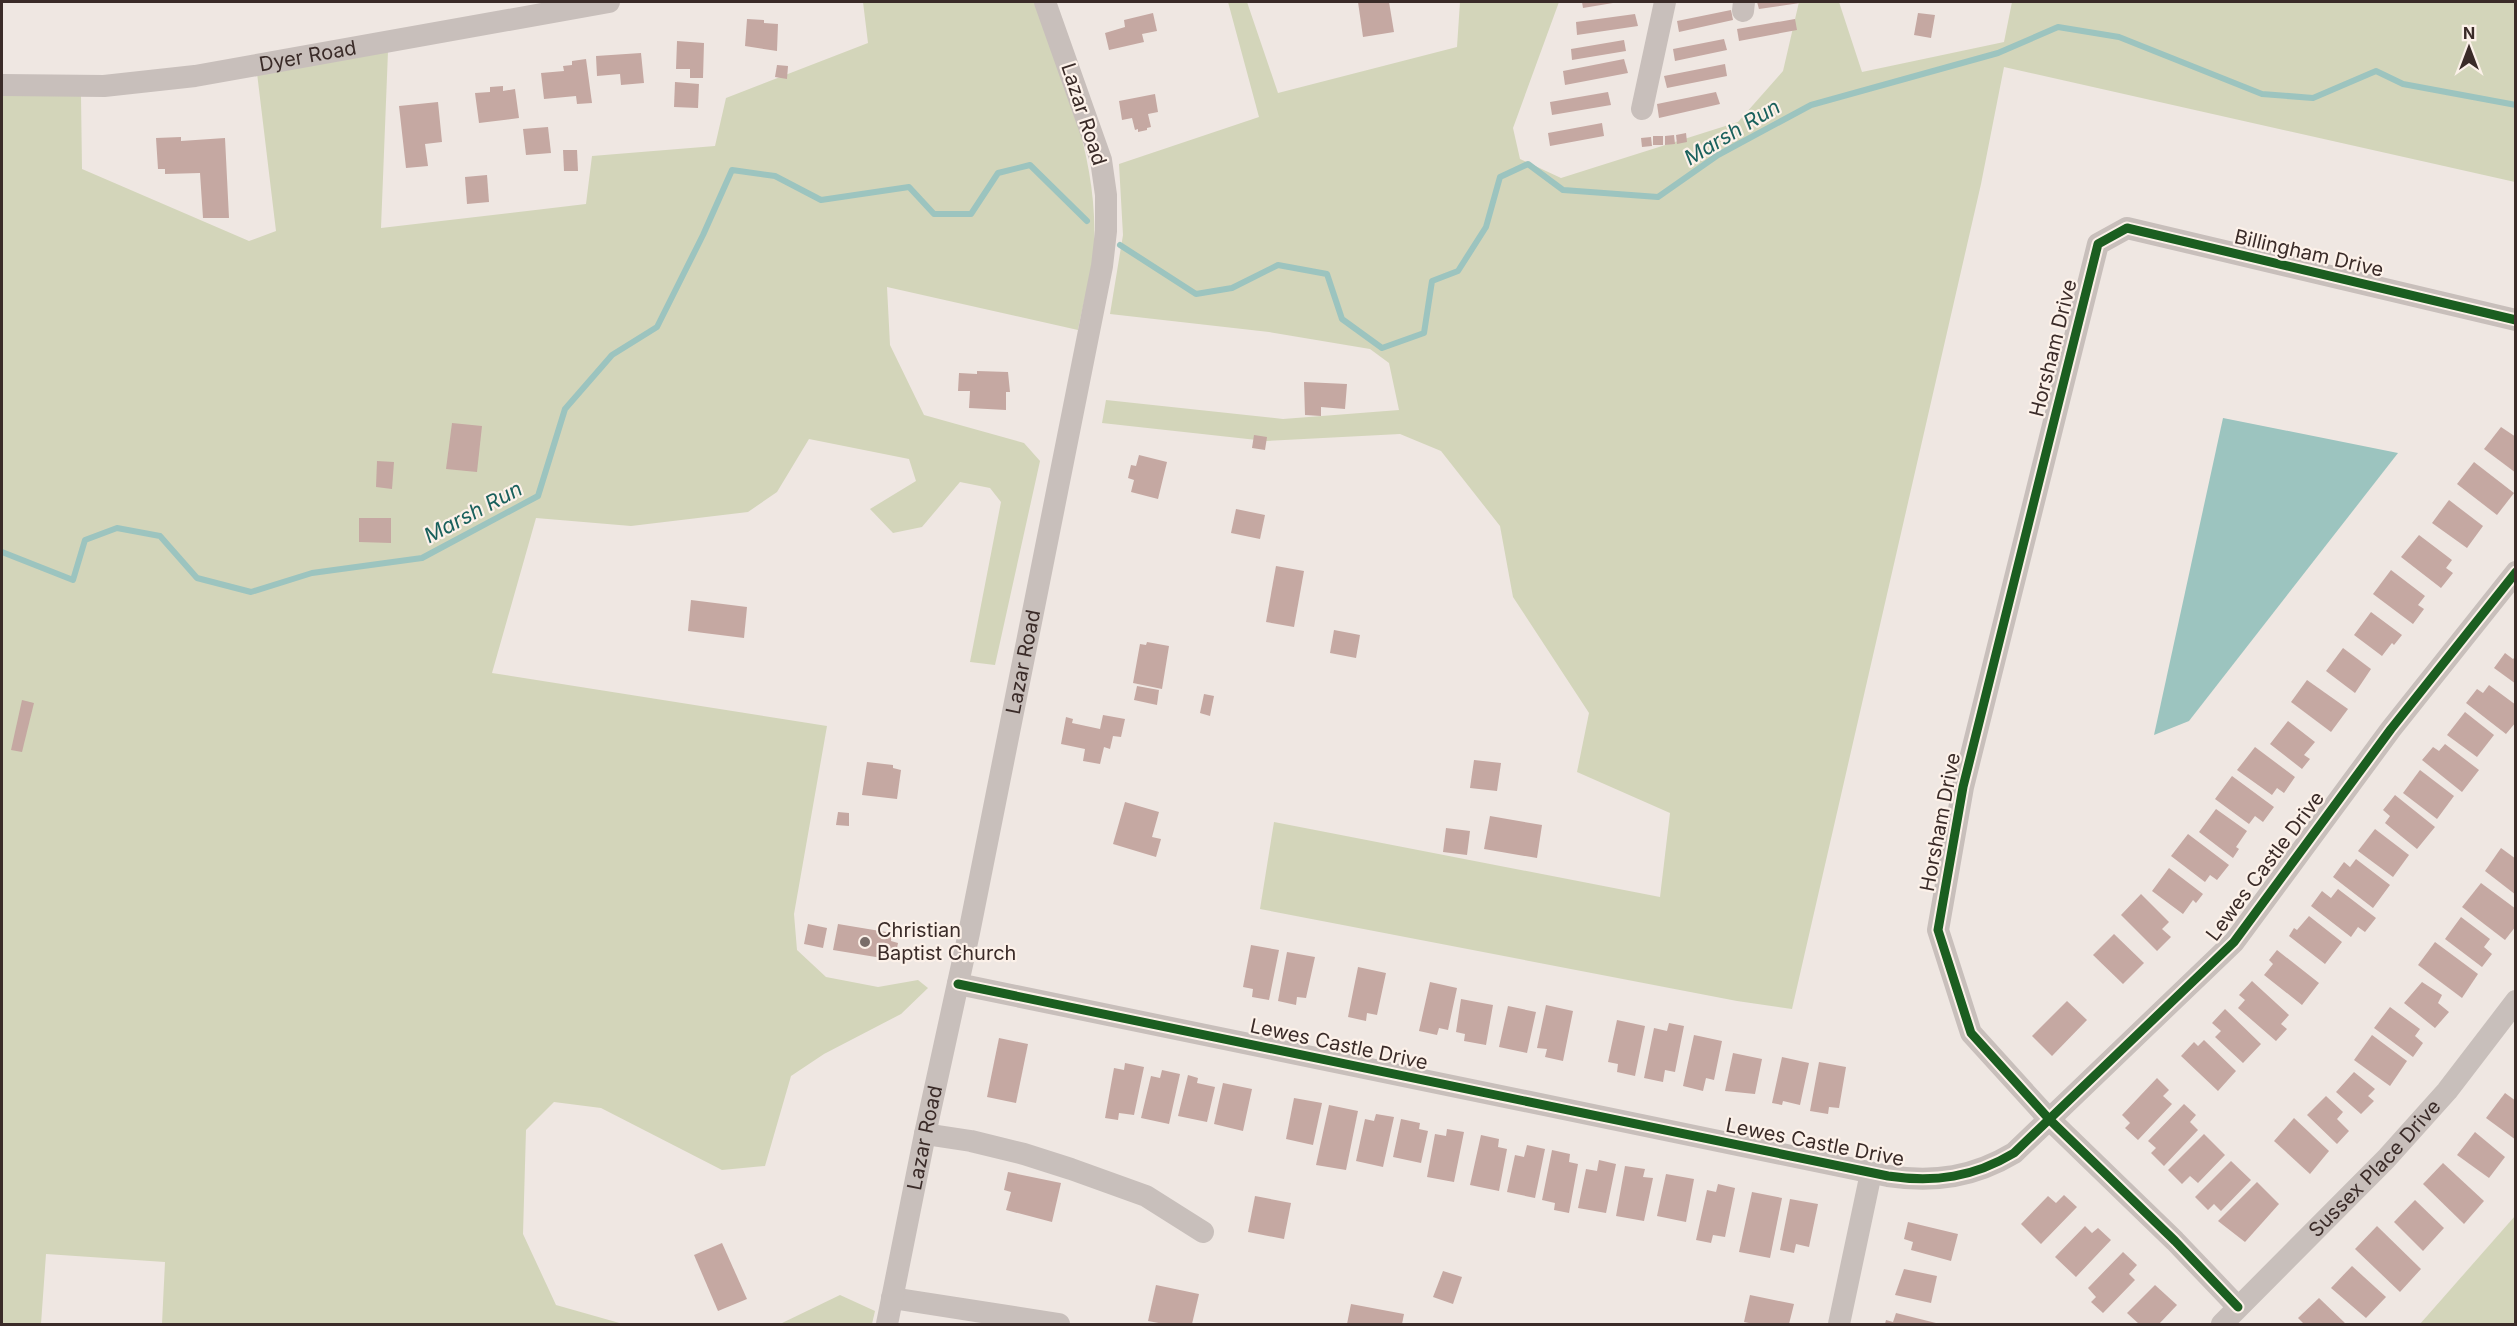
<svg xmlns="http://www.w3.org/2000/svg" width="2517" height="1326" font-family="Inter,sans-serif">
<style>
.green{fill:#d3d5ba}
.water{fill:#9cc4bf}
.lines{fill:none;stroke-linecap:round;stroke-linejoin:round}
.stream{stroke:#9cc4bf;stroke-width:6}
.building{fill:#c5a8a2}
.minor{stroke:#c8bfbb;stroke-width:22}
.cycleway-casing{stroke:#fcf1e9;stroke-width:13}
.cycleway{stroke:#1b5e20;stroke-width:9}
.poi-dot{fill:#796d69;stroke:#fcf1e9;stroke-width:2}
.labels{text-anchor:middle;dominant-baseline:central;stroke-width:4.5;stroke-linejoin:round;paint-order:stroke}
.street-label{font-size:20px;fill:#3a2b28;stroke:#fcf1e9}
.poi-label{font-size:20px;fill:#3a2b28;stroke:#fcf1e9;text-anchor:start}
.water-label{font-size:21px;font-style:italic;fill:#19605c;stroke:#fcf1e9}
</style>
<rect width="100%" height="100%" fill="#efe7e2"/>
<!-- green -->
<g class="green">
<path d="M 863,2 L 1037,2 C 1065,83 1099,161 1094,249 C 1092,275 1083,303 1078,330 L 887,287 L 890,345 L 924,415 L 1024,443 L 1040,461 L 995,665 L 970,662 L 1001,502 L 990,488 L 960,482 L 922,527 L 893,533 L 870,509 L 916,481 L 909,459 L 809,439 L 777,492 L 748,512 L 631,526 L 536,518 L 492,673 L 827,726 L 794,914 L 797,950 L 826,977 L 878,987 L 918,980 L 928,988 L 901,1014 L 824,1054 L 791,1076 L 765,1166 L 722,1170 L 601,1108 L 554,1102 L 526,1130 L 523,1234 L 556,1305 L 623,1324 L 162,1324 L 165,1262 L 46,1254 L 41,1324 L 2,1324 L 2,95 L 81,96 L 82,169 L 249,241 L 276,231 L 257,73 L 388,51 L 381,228 L 586,204 L 592,156 L 715,146 L 726,98 L 868,43 Z"/>
<polygon points="1228,2 1247,2 1278,93 1457,47 1460,2 1559,2 1513,128 1520,159 1561,178 1738,122 1783,71 1799,2 1839,2 1862,72 2004,42 2012,2 2515,2 2515,182 2004,67 1981,184 1792,1009 1737,1001 1260,909 1274,822 1660,897 1670,813 1577,772 1589,713 1513,597 1500,526 1441,451 1400,434 1266,441 1102,423 1106,400 1283,419 1399,410 1389,363 1370,349 1269,332 1110,314 1123,235 1119,164 1259,117"/>
<polygon points="2515,1216 2515,1324 2420,1324"/>
<polygon points="840,1295 875,1311 872,1324 780,1324"/>
</g>
<!-- water -->
<polygon class="water" points="2223,418 2398,453 2189,721 2154,735"/>
<g class="lines">
<!-- stream -->
<g class="stream">
<polyline points="1120,245 1196,294 1232,288 1278,265 1327,274 1342,319 1382,348 1424,333 1432,281 1458,271 1486,227 1500,177 1528,164 1563,190 1658,197 1718,155 1811,105 1998,53 2058,27 2119,37 2262,94 2313,98 2376,71 2403,84 2516,105"/>
<polyline points="2,552 73,580 85,540 117,528 160,536 197,578 251,592 312,573 422,558 538,496 565,409 612,355 657,327 703,235 732,170 775,176 821,200 909,187 934,214 971,214 998,173 1030,165 1087,221"/>
</g>
</g>
<!-- building -->
<g class="building">
<polygon points="1358,2 1389,2 1394,32 1363,37"/>
<polygon points="1582,2 1613,2 1613,3 1583,8"/>
<polygon points="1757,2 1800,2 1800,3 1759,9"/>
<polygon points="1731,10 1733,20 1679,32 1677,21"/>
<polygon points="1153,13 1157,31 1142,34 1144,42 1109,50 1105,33 1125,27 1124,20"/>
<polygon points="1918,13 1935,15 1931,38 1914,35"/>
<polygon points="1635,14 1638,26 1577,35 1576,22"/>
<polygon points="747,19 764,20 764,23 778,24 777,51 745,46"/>
<polygon points="1795,19 1797,30 1739,41 1737,29"/>
<polygon points="1724,39 1727,50 1675,61 1673,49"/>
<polygon points="1624,40 1626,51 1572,60 1571,49"/>
<polygon points="677,41 704,43 703,78 690,78 690,69 676,69"/>
<polygon points="641,53 644,83 621,85 620,74 597,76 596,56"/>
<polygon points="586,59 592,103 577,104 576,96 544,99 541,73 564,71 563,66 572,65 572,61"/>
<polygon points="1624,59 1628,73 1565,85 1563,71"/>
<polygon points="1725,64 1727,76 1667,88 1664,76"/>
<polygon points="777,65 788,66 787,79 775,77"/>
<polygon points="675,82 699,84 698,108 674,107"/>
<polygon points="503,86 503,91 515,89 519,118 479,123 475,93 490,92 490,87"/>
<polygon points="1608,92 1611,105 1552,115 1550,102"/>
<polygon points="1716,92 1720,104 1659,118 1657,104"/>
<polygon points="1155,94 1158,112 1148,114 1151,127 1147,128 1147,130 1138,132 1138,129 1135,130 1132,118 1122,120 1119,101"/>
<polygon points="438,102 442,142 425,144 428,166 406,168 399,106"/>
<polygon points="1602,123 1604,136 1550,146 1548,133"/>
<polygon points="548,127 551,153 526,155 523,129"/>
<polygon points="1686,133 1687,142 1677,144 1676,135"/>
<polygon points="1674,135 1675,144 1665,145 1665,136"/>
<rect x="1653" y="136" width="10" height="9"/>
<polygon points="181,137 181,141 225,138 229,218 203,218 200,173 165,174 165,169 158,169 156,138"/>
<polygon points="1651,137 1652,146 1642,147 1641,138"/>
<polygon points="563,150 577,150 578,171 564,171"/>
<polygon points="487,175 489,202 467,204 465,177"/>
<polygon points="977,371 1008,372 1010,392 1006,392 1006,410 969,408 970,391 958,391 959,373 977,374"/>
<polygon points="1304,382 1347,384 1345,409 1321,407 1321,416 1305,415"/>
<polygon points="452,423 482,426 477,472 446,469"/>
<polygon points="2501,427 2516,437 2516,473 2484,449"/>
<polygon points="1254,435 1267,437 1265,450 1252,448"/>
<polygon points="1139,455 1167,462 1158,499 1131,492 1134,480 1128,478 1131,465 1136,466"/>
<polygon points="377,461 394,462 392,489 376,487"/>
<polygon points="2474,462 2514,493 2497,515 2457,484"/>
<polygon points="2449,500 2483,526 2467,548 2432,523"/>
<polygon points="1236,509 1265,515 1260,539 1231,533"/>
<polygon points="359,518 391,518 391,543 359,542"/>
<polygon points="2419,535 2452,560 2446,568 2453,573 2441,588 2401,557"/>
<polygon points="1276,566 1304,571 1294,627 1266,622"/>
<polygon points="2391,570 2425,596 2418,605 2424,609 2413,624 2373,594"/>
<polygon points="691,600 747,607 744,638 688,631"/>
<polygon points="2371,612 2402,635 2394,645 2392,643 2382,656 2354,635"/>
<polygon points="1334,630 1360,635 1356,658 1330,653"/>
<polygon points="1147,642 1169,646 1162,689 1133,683 1140,644 1146,645"/>
<polygon points="2343,648 2371,669 2355,693 2326,671"/>
<polygon points="2505,653 2513,659 2516,656 2516,684 2494,668"/>
<polygon points="2307,680 2348,709 2331,732 2291,702"/>
<polygon points="2489,685 2516,705 2516,722 2506,734 2466,703 2477,689 2483,693"/>
<polygon points="1137,686 1159,690 1157,705 1134,700"/>
<polygon points="1204,694 1214,696 1210,716 1200,713"/>
<polygon points="22,700 34,703 22,752 11,750"/>
<polygon points="2465,712 2494,735 2477,757 2447,735"/>
<polygon points="1103,715 1125,719 1121,737 1113,736 1110,749 1104,747 1100,764 1083,761 1085,749 1061,744 1066,717 1073,719 1072,723 1100,729"/>
<polygon points="2288,721 2315,742 2304,755 2310,759 2302,769 2270,744"/>
<polygon points="2445,744 2479,770 2462,792 2422,760 2433,747 2439,751"/>
<polygon points="2255,747 2295,777 2284,793 2277,788 2272,795 2237,770"/>
<polygon points="1474,760 1501,763 1497,791 1470,788"/>
<polygon points="867,762 893,765 893,768 901,770 897,799 862,795"/>
<polygon points="2420,770 2454,796 2437,819 2403,793"/>
<polygon points="2232,776 2274,807 2263,822 2255,816 2249,824 2215,799"/>
<polygon points="2395,795 2435,827 2417,849 2385,823 2390,816 2383,810"/>
<polygon points="1125,802 1159,812 1152,837 1161,839 1156,857 1113,844"/>
<polygon points="2216,809 2247,831 2236,847 2239,849 2233,858 2199,832"/>
<polygon points="838,812 849,813 849,826 836,825"/>
<polygon points="1490,816 1542,825 1537,858 1484,849"/>
<polygon points="1446,828 1470,831 1467,855 1443,852"/>
<polygon points="2375,829 2409,855 2393,877 2358,851"/>
<polygon points="2188,834 2229,865 2217,880 2210,875 2205,882 2171,856"/>
<polygon points="2501,848 2516,859 2516,895 2485,871"/>
<polygon points="2356,859 2390,885 2373,908 2333,877 2344,862 2350,867"/>
<polygon points="2169,868 2203,894 2196,903 2193,900 2183,914 2152,891"/>
<polygon points="2481,883 2516,909 2516,926 2505,940 2462,907"/>
<polygon points="2338,889 2376,918 2365,932 2358,927 2351,937 2311,906 2322,891 2331,898"/>
<polygon points="2141,894 2169,922 2162,929 2171,937 2157,951 2121,915"/>
<polygon points="2309,916 2342,942 2325,964 2289,936 2294,928 2297,930"/>
<polygon points="2461,917 2490,939 2484,947 2492,954 2482,967 2445,939"/>
<polygon points="808,924 827,928 823,948 804,944"/>
<polygon points="838,924 892,933 891,941 898,943 896,953 889,952 888,959 833,950"/>
<polygon points="2114,934 2144,963 2123,984 2093,955"/>
<polygon points="2435,942 2478,974 2462,998 2418,965"/>
<polygon points="1251,945 1279,950 1269,1000 1252,997 1253,989 1243,987"/>
<polygon points="2277,950 2319,983 2302,1005 2264,975 2273,964 2269,960"/>
<polygon points="1287,952 1315,957 1306,998 1297,997 1296,1005 1278,1001"/>
<polygon points="1358,967 1386,973 1377,1015 1367,1013 1366,1021 1348,1017"/>
<polygon points="2252,981 2289,1015 2281,1024 2287,1029 2276,1041 2238,1008 2245,1000 2239,995"/>
<polygon points="1430,982 1457,988 1448,1030 1439,1028 1437,1035 1419,1031"/>
<polygon points="2422,982 2442,995 2438,1003 2449,1012 2435,1028 2404,1003"/>
<polygon points="1461,999 1493,1005 1486,1045 1464,1041 1465,1034 1456,1032"/>
<polygon points="2067,1001 2087,1020 2052,1056 2032,1036"/>
<polygon points="1546,1005 1573,1011 1563,1061 1545,1057 1547,1049 1537,1048"/>
<polygon points="1508,1006 1536,1012 1527,1053 1499,1047"/>
<polygon points="2390,1007 2420,1029 2415,1036 2423,1043 2413,1057 2374,1028"/>
<polygon points="2225,1009 2261,1044 2243,1063 2215,1037 2221,1031 2212,1023"/>
<polygon points="1617,1020 1645,1026 1635,1076 1617,1072 1618,1064 1608,1062"/>
<polygon points="1669,1023 1684,1026 1675,1072 1665,1070 1663,1082 1644,1078 1654,1028 1667,1031"/>
<polygon points="1694,1035 1722,1041 1714,1080 1706,1078 1703,1091 1683,1086"/>
<polygon points="2372,1035 2407,1061 2390,1086 2354,1060"/>
<polygon points="999,1038 1028,1044 1016,1103 987,1097"/>
<polygon points="2204,1040 2236,1071 2218,1091 2181,1056 2194,1042 2198,1046"/>
<polygon points="1733,1053 1762,1059 1755,1094 1725,1091"/>
<polygon points="1782,1057 1809,1063 1800,1105 1783,1101 1782,1105 1772,1103"/>
<polygon points="1819,1062 1846,1067 1839,1108 1829,1107 1828,1114 1810,1111"/>
<polygon points="1125,1063 1144,1067 1134,1115 1119,1113 1118,1120 1105,1118 1114,1068 1124,1070"/>
<polygon points="1162,1070 1180,1074 1169,1124 1141,1118 1151,1076 1160,1078"/>
<polygon points="2354,1072 2375,1089 2368,1096 2374,1101 2361,1114 2336,1092"/>
<polygon points="1188,1075 1198,1078 1197,1083 1215,1087 1207,1122 1178,1116"/>
<polygon points="2157,1078 2169,1090 2163,1096 2172,1104 2138,1140 2125,1128 2130,1123 2122,1115"/>
<polygon points="1223,1083 1252,1089 1243,1131 1214,1124"/>
<polygon points="2505,1093 2516,1101 2516,1140 2486,1118"/>
<polygon points="2326,1096 2343,1112 2337,1119 2349,1131 2337,1144 2307,1115"/>
<polygon points="1294,1098 1322,1103 1313,1145 1286,1139"/>
<polygon points="2184,1104 2196,1115 2190,1122 2198,1130 2164,1166 2151,1153 2156,1148 2148,1141"/>
<polygon points="1329,1105 1358,1111 1346,1170 1316,1165"/>
<polygon points="1376,1114 1394,1117 1383,1167 1356,1161 1365,1119 1374,1121"/>
<polygon points="2294,1118 2329,1151 2310,1174 2274,1141"/>
<polygon points="1401,1119 1420,1123 1419,1129 1428,1131 1421,1163 1393,1157"/>
<polygon points="1447,1129 1464,1132 1454,1182 1427,1177 1435,1134 1446,1136"/>
<polygon points="2475,1132 2505,1157 2489,1178 2457,1155"/>
<polygon points="2204,1134 2225,1155 2198,1183 2190,1176 2182,1184 2168,1170"/>
<polygon points="1481,1135 1499,1139 1498,1147 1507,1149 1499,1191 1470,1185"/>
<polygon points="1527,1145 1545,1149 1535,1198 1507,1192 1515,1155 1524,1157"/>
<polygon points="1552,1150 1570,1154 1569,1162 1578,1164 1569,1213 1554,1210 1555,1203 1542,1200"/>
<polygon points="1599,1160 1616,1164 1606,1213 1578,1208 1586,1169 1597,1171"/>
<polygon points="2231,1161 2251,1180 2221,1211 2214,1204 2208,1210 2195,1197"/>
<polygon points="2443,1163 2484,1201 2464,1224 2423,1184"/>
<polygon points="1625,1166 1645,1169 1643,1177 1653,1178 1644,1221 1616,1216"/>
<polygon points="1008,1172 1061,1183 1052,1222 1006,1210 1011,1192 1004,1190"/>
<polygon points="1666,1174 1694,1179 1686,1222 1657,1216"/>
<polygon points="2257,1182 2279,1204 2245,1242 2218,1221"/>
<polygon points="1718,1184 1735,1188 1725,1237 1713,1235 1711,1243 1696,1240 1707,1190 1716,1192"/>
<polygon points="1752,1192 1782,1198 1770,1258 1739,1252"/>
<polygon points="2064,1195 2077,1207 2041,1244 2021,1224 2048,1196 2056,1203"/>
<polygon points="1255,1196 1291,1203 1284,1239 1248,1232"/>
<polygon points="1790,1199 1818,1204 1809,1247 1796,1244 1794,1253 1780,1250"/>
<polygon points="2415,1200 2444,1228 2423,1251 2394,1222"/>
<polygon points="1908,1222 1958,1234 1951,1261 1911,1250 1913,1242 1904,1239"/>
<polygon points="2085,1226 2092,1233 2098,1228 2111,1240 2076,1277 2055,1257"/>
<polygon points="2377,1226 2421,1269 2400,1292 2355,1249"/>
<polygon points="722,1243 747,1299 718,1311 694,1255"/>
<polygon points="2123,1252 2137,1265 2129,1274 2135,1280 2103,1313 2091,1302 2096,1297 2088,1288"/>
<polygon points="2352,1266 2386,1297 2366,1318 2331,1288"/>
<polygon points="1904,1269 1937,1276 1931,1303 1895,1295"/>
<polygon points="1443,1271 1462,1277 1453,1304 1433,1297"/>
<polygon points="1156,1285 1199,1294 1192,1324 1164,1324 1148,1321"/>
<polygon points="2155,1285 2177,1305 2159,1324 2139,1324 2127,1313"/>
<polygon points="1750,1295 1794,1304 1789,1324 1754,1324 1744,1322"/>
<polygon points="2319,1298 2346,1324 2304,1324 2298,1318"/>
<polygon points="1351,1304 1404,1314 1402,1324 1347,1324"/>
<polygon points="1896,1313 1940,1324 1885,1324 1886,1320 1893,1322"/>
</g>
<g class="lines">
<!-- minor -->
<g class="minor">
<polyline points="1743,11 1744,2"/>
<path id="s1" d="M 2,85 L 104,86 L 195,76 L 609,2"/>
<polyline points="1642,109 1665,2"/>
<path d="M 958,984 L 1888,1176 C 1935,1183 1974,1177 2014,1153 L 2234,942 L 2391,729 L 2516,572"/>
<polyline points="925,1134 971,1141 1024,1154 1071,1169 1146,1196 1203,1232"/>
<polyline points="892,1298 1059,1324"/>
<polyline points="2238,1307 2175,1241 2049,1119 1971,1033 1938,930 1963,787 2098,244 2127,228 2516,320"/>
<path id="s2" d="M 887,1324 L 925,1134 L 969,933 L 1102,266 L 1106,231 L 1106,195 L 1101,160 L 1045,2"/>
<polyline points="1839,1324 1871,1173"/>
<path id="s3" d="M 2222,1324 L 2386,1159 L 2447,1091 L 2516,1001"/>
</g>
<defs>
<g id="cycleway">
<path d="M 958,984 L 1888,1176 C 1935,1183 1974,1177 2014,1153 L 2234,942 L 2391,729 L 2516,572"/>
<polyline points="2238,1307 2175,1241 2049,1119 1971,1033 1938,930 1963,787 2098,244 2127,228 2516,320"/>
</g>
</defs>
<!-- cycleway casing -->
<use href="#cycleway" class="cycleway-casing"/>
<!-- cycleway -->
<use href="#cycleway" class="cycleway"/>
</g>
<!-- markers -->
<circle class="poi-dot" cx="865" cy="942" r="6"/>
<g class="labels">
<!-- street labels -->
<g class="street-label">
<text stroke="none"><textPath href="#s1" startOffset="308">Dyer Road</textPath></text>
<text transform="translate(1084 114) rotate(72)">Lazar Road</text>
<text transform="translate(2309 253) rotate(13)">Billingham Drive</text>
<text transform="translate(2053 348) rotate(-76)">Horsham Drive</text>
<text stroke="none"><textPath href="#s2" startOffset="676">Lazar Road</textPath></text>
<text transform="translate(1940 822) rotate(-79)">Horsham Drive</text>
<text transform="translate(2265 866) rotate(-53)">Lewes Castle Drive</text>
<text transform="translate(1339 1044) rotate(12)">Lewes Castle Drive</text>
<text stroke="none"><textPath href="#s2" startOffset="190">Lazar Road</textPath></text>
<text transform="translate(1815 1142) rotate(11)">Lewes Castle Drive</text>
<text stroke="none"><textPath href="#s3" startOffset="218">Sussex Place Drive</textPath></text>
</g>
<!-- poi labels -->
<g class="poi-label">
<text x="877" y="930">Christian<tspan x="877" dy="23">Baptist Church</tspan></text>
</g>
<!-- water labels -->
<g class="water-label">
<text transform="translate(1732 132) rotate(-31)">Marsh Run</text>
<text transform="translate(473 512) rotate(-28)">Marsh Run</text>
</g>
</g>
<!-- border -->
<rect width="2517" height="1326" fill="none" stroke="#3a2b28" stroke-width="6"/>
<!-- north arrow -->
<g transform="translate(2469 48)" stroke="#fcf1e9" stroke-width="4.5" paint-order="stroke">
<path d="M0-4.5L10 22L0 15L-10 22Z" fill="#3a2b28"/>
<text y="-9" font-size="16" font-weight="bold" text-anchor="middle" fill="#3a2b28">N</text>
</g>
</svg>
